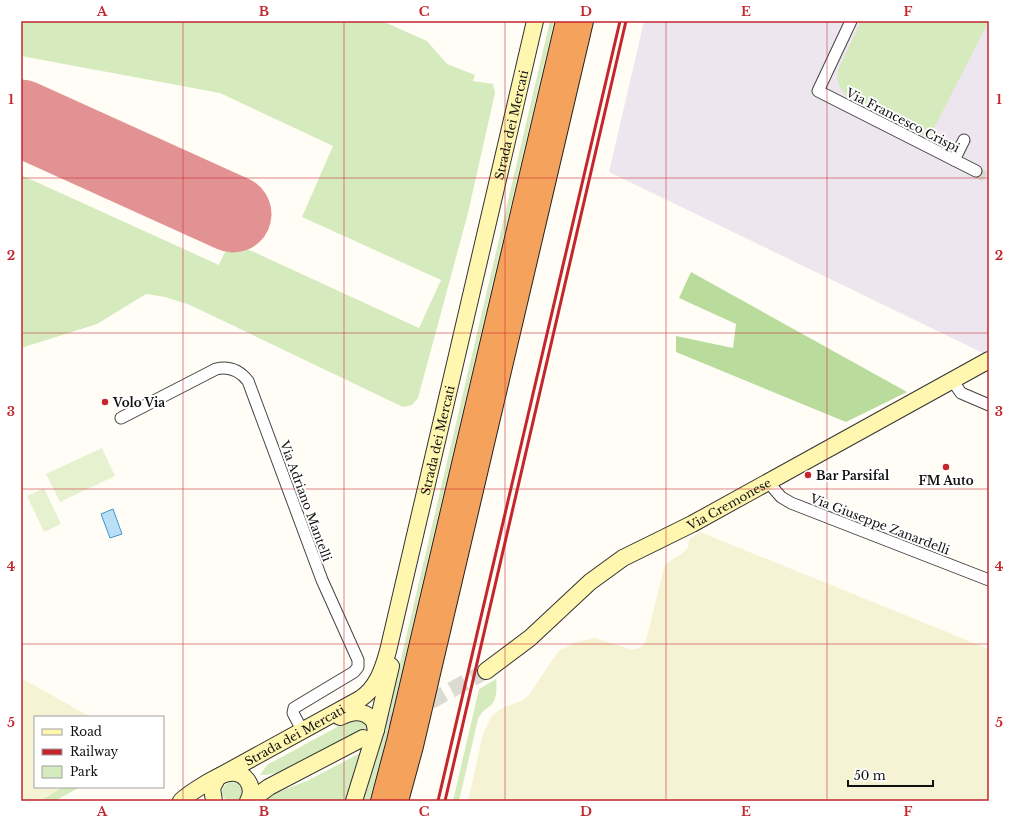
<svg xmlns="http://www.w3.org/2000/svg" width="1010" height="822" font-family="'Libre Baskerville',serif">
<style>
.industrial{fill:#eee6ef}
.farmland{fill:#f6f3d4}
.green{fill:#d5ebbd}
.forest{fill:#b9dc9c}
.pitch{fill:#e6f2cf}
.water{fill:#b9e0f7;stroke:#3f96cf}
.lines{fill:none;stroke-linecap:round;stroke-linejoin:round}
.runway{stroke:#e29292;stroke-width:77}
.street-tunnel{stroke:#dbdad3;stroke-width:11;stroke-dasharray:11 5.5;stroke-linecap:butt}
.secondary-tunnel{stroke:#dbdad3;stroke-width:16;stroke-dasharray:16 8;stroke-linecap:butt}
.street-casing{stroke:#444;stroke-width:13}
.secondary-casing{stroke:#333;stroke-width:18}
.highway-casing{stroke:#222;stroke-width:22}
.street{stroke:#fff;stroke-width:11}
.secondary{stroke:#fff6b0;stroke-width:16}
.highway{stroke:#f5a25d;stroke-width:20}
.rail{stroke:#c4262e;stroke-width:3}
.grid{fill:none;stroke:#c4262e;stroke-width:1;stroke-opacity:0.55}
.poi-dot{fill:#c4262e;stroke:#fff;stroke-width:1.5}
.labels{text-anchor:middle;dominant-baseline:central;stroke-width:4;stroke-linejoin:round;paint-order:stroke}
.street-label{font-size:12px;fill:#111;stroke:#fff}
.poi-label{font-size:12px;font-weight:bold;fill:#111;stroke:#fff;text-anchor:start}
.neatline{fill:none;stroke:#c4262e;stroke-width:1.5}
.grid-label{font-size:13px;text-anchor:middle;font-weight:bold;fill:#c4262e}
</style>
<rect width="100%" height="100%" fill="#fffdf5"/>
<!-- industrial -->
<polygon class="industrial" points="644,21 989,21 989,352 985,354 609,172"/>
<!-- farmland -->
<g class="farmland">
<polygon points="700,532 989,649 989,801 468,801 483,734 491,717 500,709 523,700 529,695 553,659 559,651 576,642 595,638 630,649 637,649 642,646 646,641 665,564 683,553 688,547 689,539"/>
<polygon points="21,678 91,717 35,717 35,787 63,787 40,801 21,801"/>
</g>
<!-- green -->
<g class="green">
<polygon points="21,21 382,21 427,41 447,64 475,75 473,81 493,84 495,93 468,213 418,398 412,405 403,407 190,305 165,297 146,294 97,324 21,348 21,175 219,265 230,241 419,328 441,280 302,217 333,146 220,93 21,56"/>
<polygon points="550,21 554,21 383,751 369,801 360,801 390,706"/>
<path d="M 861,21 L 989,21 L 929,138 L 847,96 C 839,90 836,81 838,70 Z"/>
<path d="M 496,679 C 497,686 497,700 491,705 C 485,710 482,711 478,719 L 459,801 L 453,801 L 479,689 Z"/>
<path d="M 358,718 L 369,726 C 344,740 288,777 260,775 L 267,765 L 348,721 Z"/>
<polygon points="360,753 358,760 361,761 348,801 264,801 276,793 309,780"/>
<circle cx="232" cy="792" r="10"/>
<polygon points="63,787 80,787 55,801 40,801"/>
</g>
<!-- forest -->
<polygon class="forest" points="691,272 907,392 846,422 676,352 676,336 733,348 736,324 679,298"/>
<!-- pitch -->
<g class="pitch">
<polygon points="102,448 115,476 60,502 46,474"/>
<polygon points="44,488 61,524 44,532 27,496"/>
</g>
<!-- water -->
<polygon class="water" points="113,509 122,534 110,538 101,514"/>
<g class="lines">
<!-- runway -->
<polyline class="runway" points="21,118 233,214"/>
<!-- street-tunnel -->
<polyline class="street-tunnel" points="976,171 989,180"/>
<!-- secondary-tunnel -->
<polyline class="secondary-tunnel" points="367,736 486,671"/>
<defs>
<g id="street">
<polyline points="851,21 818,91 976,171"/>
<polyline points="954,160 964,140"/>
<polyline points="952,380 961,393 989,405"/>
<path d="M 121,418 L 216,369 C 229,366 240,371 248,381 L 322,580 L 358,660 L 358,667 L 354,672 L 294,708 L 293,713 L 302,730"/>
<polyline points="768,482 781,497 791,503 989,580"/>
</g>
<g id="secondary">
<path id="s1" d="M 486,671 L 530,638 L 590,582 L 623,558 L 692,524 L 989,360"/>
<path d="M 340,717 C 352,711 364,709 374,721 L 376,730"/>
<path d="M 181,801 C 188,794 220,773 230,773 C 237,772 243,775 247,780 C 252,787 252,794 248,801"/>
<path id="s2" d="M 214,801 L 212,788 L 218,777 L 360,699 C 377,688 383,669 388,651 L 535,21"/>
<polyline points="250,801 269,787 363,738"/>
<polyline points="354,801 376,730 391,666"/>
</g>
<g id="highway">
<polyline points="381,801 397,741 566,21"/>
<polyline points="398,801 413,746 583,21"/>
</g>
</defs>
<!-- street casing -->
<use href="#street" class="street-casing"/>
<!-- secondary casing -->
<use href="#secondary" class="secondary-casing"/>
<!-- highway casing -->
<use href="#highway" class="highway-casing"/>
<!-- street -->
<use href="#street" class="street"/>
<!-- secondary -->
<use href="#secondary" class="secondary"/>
<!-- highway -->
<use href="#highway" class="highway"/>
<!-- rail -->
<g class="rail">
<polyline points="438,801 620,21"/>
<polyline points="445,801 626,21"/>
</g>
</g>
<!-- grid -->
<path class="grid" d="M 183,21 L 183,801M 344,21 L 344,801M 505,21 L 505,801M 666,21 L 666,801M 827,21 L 827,801M 21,178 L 989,178M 21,333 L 989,333M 21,489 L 989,489M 21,644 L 989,644"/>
<!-- markers -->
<g class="poi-dot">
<circle cx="105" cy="402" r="4"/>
<circle cx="946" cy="467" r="4"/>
<circle cx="808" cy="475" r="4"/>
</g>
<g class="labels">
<!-- street labels -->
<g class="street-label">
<text transform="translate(903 120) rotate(27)">Via Francesco Crispi</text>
<text stroke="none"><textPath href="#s2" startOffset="785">Strada dei Mercati</textPath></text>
<text stroke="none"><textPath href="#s2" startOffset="461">Strada dei Mercati</textPath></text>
<text transform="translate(306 501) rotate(70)">Via Adriano Mantelli</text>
<text stroke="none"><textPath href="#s1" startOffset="297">Via Cremonese</textPath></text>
<text transform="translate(880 524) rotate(21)">Via Giuseppe Zanardelli</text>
<text stroke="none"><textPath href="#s2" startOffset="113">Strada dei Mercati</textPath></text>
</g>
<!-- poi labels -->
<g class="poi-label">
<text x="113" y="402">Volo Via</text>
<text x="816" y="475">Bar Parsifal</text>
<text x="946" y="480" text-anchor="middle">FM Auto</text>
</g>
</g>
<!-- border -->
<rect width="1010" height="822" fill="none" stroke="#ffffff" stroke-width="44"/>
<!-- legend -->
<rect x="34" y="716" width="130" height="72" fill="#ffffff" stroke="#a0a0a0"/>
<rect x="42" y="729" width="20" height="6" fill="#fff6b0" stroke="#a0a0a0"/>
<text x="70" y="736" font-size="12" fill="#111111">Road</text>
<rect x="42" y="749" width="20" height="6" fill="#c4262e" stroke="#a0a0a0"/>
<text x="70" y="756" font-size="12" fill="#111111">Railway</text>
<rect x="42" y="766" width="20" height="12" fill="#d5ebbd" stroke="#a0a0a0"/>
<text x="70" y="776" font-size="12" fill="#111111">Park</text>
<!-- scale -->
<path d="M848 780v6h85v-6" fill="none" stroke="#111111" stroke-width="2"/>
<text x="854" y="780" font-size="12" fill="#111111" stroke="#ffffff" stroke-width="3" paint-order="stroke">50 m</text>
<rect x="22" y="22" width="966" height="778" class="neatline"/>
<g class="grid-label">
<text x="102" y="16">A</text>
<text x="264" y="16">B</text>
<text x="424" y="16">C</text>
<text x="586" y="16">D</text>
<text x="746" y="16">E</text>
<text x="908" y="16">F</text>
<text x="11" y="104">1</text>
<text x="999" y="104">1</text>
<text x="11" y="260">2</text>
<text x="999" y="260">2</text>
<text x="11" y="416">3</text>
<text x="999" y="416">3</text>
<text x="11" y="571">4</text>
<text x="999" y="571">4</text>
<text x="11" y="727">5</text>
<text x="999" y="727">5</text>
<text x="102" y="816">A</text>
<text x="264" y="816">B</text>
<text x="424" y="816">C</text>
<text x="586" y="816">D</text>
<text x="746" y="816">E</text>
<text x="908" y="816">F</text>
</g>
</svg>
